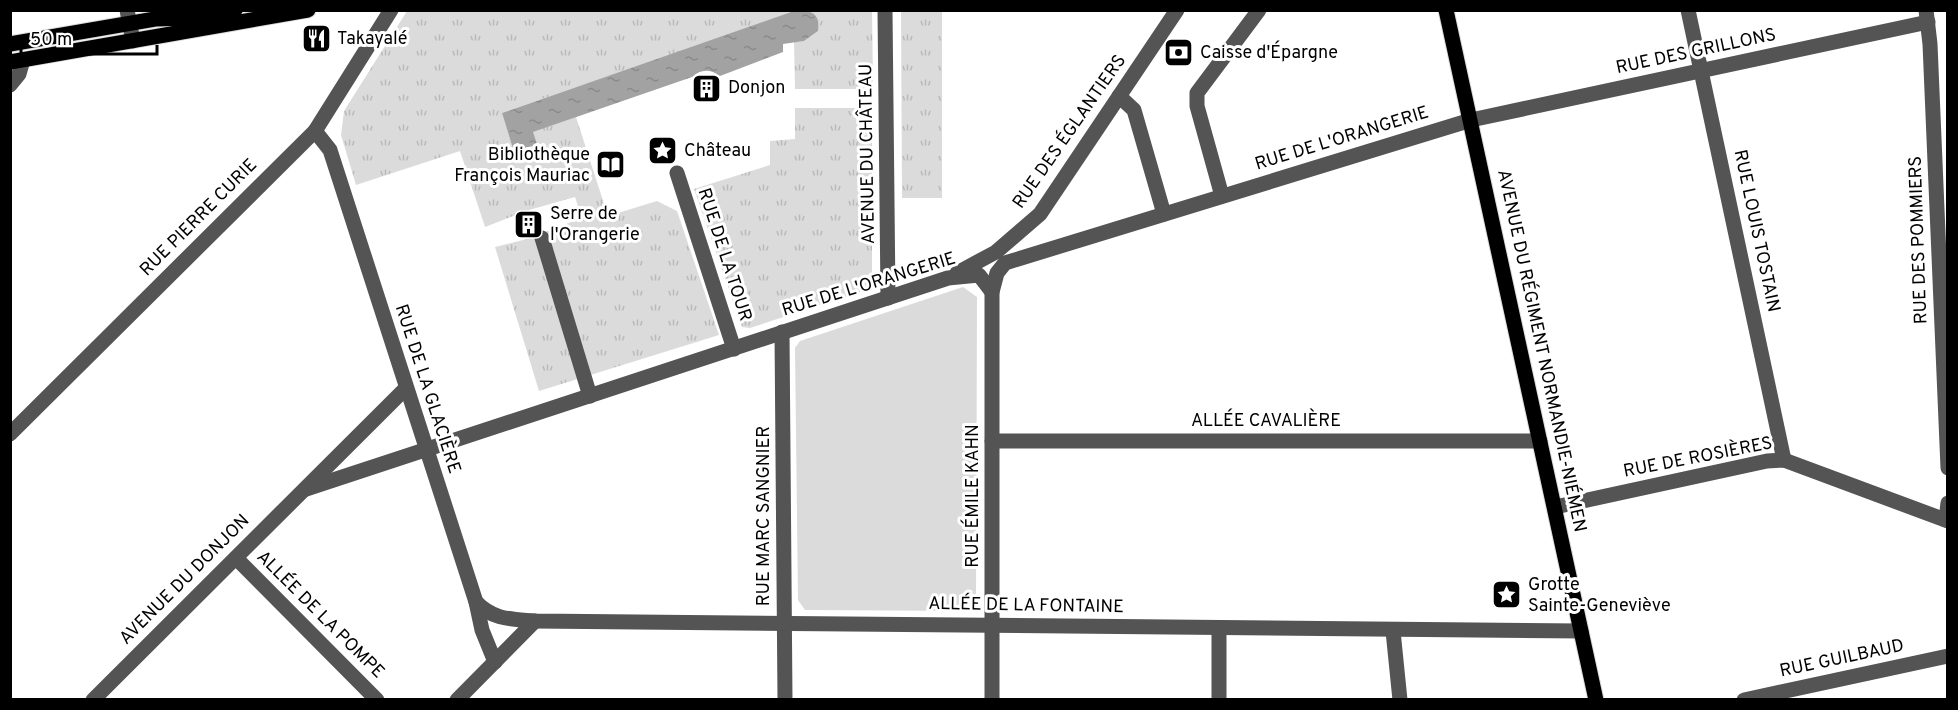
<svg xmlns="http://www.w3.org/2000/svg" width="1958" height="710" font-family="Overpass,sans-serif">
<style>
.grass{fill:url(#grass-tufts)}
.green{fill:#dbdbdb}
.water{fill:url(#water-ripples)}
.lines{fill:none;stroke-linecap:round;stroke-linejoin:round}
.major-casing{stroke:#dbdbdb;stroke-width:17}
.minor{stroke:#545454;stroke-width:15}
.major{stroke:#000;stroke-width:15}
.labels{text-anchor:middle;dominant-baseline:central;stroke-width:6;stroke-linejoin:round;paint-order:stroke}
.poi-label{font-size:18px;fill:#000;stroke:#fff;text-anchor:start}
.street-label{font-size:18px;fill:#000;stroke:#fff}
</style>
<defs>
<pattern id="grass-tufts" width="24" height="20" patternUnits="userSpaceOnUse" patternTransform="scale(1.5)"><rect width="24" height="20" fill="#dbdbdb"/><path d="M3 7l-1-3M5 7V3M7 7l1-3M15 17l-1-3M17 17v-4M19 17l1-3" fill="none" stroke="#bababa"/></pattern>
<pattern id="water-ripples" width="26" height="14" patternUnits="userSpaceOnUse" patternTransform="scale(1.5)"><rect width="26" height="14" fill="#a2a2a2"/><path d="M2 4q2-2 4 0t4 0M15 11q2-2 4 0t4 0" fill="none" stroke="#8a8a8a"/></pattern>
</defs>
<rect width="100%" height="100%" fill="#fff"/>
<!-- grass -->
<g class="grass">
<polygon points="407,11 797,11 502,113 514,152 532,132 576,117 608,216 657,201 677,211 719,335 539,391 495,247 523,240 582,218 575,197 529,210 485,227 460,151 356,185 341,135 344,111"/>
<path d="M 809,11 L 872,11 L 873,81 L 864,89 L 795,89 L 794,42 L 804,41 L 818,31 C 820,21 817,16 809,11 Z"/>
<polygon points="901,11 942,11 942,198 902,198"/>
<polygon points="795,108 865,108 872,117 872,283 863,291 750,328 742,327 694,189 770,165 770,141 795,139"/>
</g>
<!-- green -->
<polygon class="green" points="963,287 977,297 976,600 968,611 805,610 798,600 795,348 800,341"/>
<!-- water -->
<path class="water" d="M 797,10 C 811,10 821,14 818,31 L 804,41 L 783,44 L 783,52 L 720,76 C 710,69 701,69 692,77 L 533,132 L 537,144 L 514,152 L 502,113 Z"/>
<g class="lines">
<defs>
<g id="major">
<polyline points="1446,10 1596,700"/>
<polyline points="10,44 155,19 192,18 235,10"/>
<polyline points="10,62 308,10"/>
</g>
</defs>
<!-- major casing -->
<use href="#major" class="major-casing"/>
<!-- minor -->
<g class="minor">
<polyline points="127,10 133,41"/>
<polyline points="885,10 888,298"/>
<polyline points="1688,10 1784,460"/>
<polyline points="1926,10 1930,44 1948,468"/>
<polyline points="10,85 19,74 23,60"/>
<polyline points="1119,96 1134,110 1164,214"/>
<polyline points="315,131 330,150 476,602 482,630 495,662"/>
<polyline points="677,173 734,349"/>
<polyline points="1222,196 1197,106 1197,93 1259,10"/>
<polyline points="542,238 590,396"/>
<polyline points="957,273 996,252 1040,214 1177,10"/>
<polyline points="782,332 785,700"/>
<polyline points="10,434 315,131 391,10"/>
<polyline points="992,441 1540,441"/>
<polyline points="306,489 948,278 979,275 992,292"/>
<polyline points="1555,507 1767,461 1784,460 1948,521"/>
<polyline points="1946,520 1948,503"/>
<polyline points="236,558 377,700"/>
<path d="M 476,602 C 493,620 511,619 535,621 L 1581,631"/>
<polyline points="1219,629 1219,700"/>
<polyline points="1393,631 1400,700"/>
<polyline points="93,700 406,388"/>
<polyline points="457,700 535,621"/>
<polyline points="992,700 992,292 997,273 1005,263 1471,120 1928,22"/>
<polyline points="1744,700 1948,656"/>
</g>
<!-- major -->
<use href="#major" class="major"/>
</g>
<!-- icons -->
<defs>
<symbol id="restaurant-square" viewBox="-11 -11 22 22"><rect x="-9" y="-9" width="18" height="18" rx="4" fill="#000" stroke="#fff"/><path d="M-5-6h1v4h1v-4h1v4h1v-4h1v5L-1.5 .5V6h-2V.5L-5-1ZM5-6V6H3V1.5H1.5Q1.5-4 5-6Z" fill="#fff"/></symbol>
<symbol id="bank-square" viewBox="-11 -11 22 22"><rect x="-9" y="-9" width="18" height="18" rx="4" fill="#000" stroke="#fff"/><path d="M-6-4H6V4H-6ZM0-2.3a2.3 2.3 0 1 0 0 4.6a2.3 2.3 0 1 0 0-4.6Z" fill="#fff"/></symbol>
<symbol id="building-square" viewBox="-11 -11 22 22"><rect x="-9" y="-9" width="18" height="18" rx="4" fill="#000" stroke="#fff"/><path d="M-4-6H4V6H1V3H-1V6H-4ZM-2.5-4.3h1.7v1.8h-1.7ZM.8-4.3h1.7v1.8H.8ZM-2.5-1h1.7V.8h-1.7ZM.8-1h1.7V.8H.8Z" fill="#fff"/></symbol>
<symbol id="sight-square" viewBox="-11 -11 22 22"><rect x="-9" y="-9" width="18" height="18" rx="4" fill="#000" stroke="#fff"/><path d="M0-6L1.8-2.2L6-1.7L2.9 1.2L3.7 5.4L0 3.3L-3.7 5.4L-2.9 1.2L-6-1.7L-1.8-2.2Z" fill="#fff"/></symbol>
<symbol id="library-square" viewBox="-11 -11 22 22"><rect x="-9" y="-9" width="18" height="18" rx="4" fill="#000" stroke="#fff"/><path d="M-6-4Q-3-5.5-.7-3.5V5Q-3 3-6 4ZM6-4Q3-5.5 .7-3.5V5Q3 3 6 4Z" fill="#fff"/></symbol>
</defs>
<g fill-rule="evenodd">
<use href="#restaurant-square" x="300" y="22" width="33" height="33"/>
<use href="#bank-square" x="1162" y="36" width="33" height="33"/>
<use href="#building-square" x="690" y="72" width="33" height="33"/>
<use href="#sight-square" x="646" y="134" width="33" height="33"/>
<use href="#library-square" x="594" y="148" width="33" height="33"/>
<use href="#building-square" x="512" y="208" width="33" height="33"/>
<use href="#sight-square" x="1490" y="578" width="33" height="33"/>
</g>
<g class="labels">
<!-- poi labels -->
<g class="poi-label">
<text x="337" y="39">Takayalé</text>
<text x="1200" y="53">Caisse d'Épargne</text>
<text x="728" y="88">Donjon</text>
<text x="684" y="151">Château</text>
<text x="590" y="155" text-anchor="end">Bibliothèque<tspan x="590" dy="21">François Mauriac</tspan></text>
<text x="550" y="214">Serre de<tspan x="550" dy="21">l'Orangerie</tspan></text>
<text x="1528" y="585">Grotte<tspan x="1528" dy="21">Sainte-Geneviève</tspan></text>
</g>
<!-- street labels -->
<g class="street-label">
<text transform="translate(1696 52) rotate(-12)">RUE DES GRILLONS</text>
<text transform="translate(1070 132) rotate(-55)">RUE DES ÉGLANTIERS</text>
<text transform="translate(1342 139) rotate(-17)">RUE DE L'ORANGERIE</text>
<text transform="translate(868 154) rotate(-91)">AVENUE DU CHÂTEAU</text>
<text transform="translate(199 218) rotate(-45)">RUE PIERRE CURIE</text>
<text transform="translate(1756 231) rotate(78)">RUE LOUIS TOSTAIN</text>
<text transform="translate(1919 240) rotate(-92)">RUE DES POMMIERS</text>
<text transform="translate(724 255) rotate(72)">RUE DE LA TOUR</text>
<text transform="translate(869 285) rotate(-17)">RUE DE L'ORANGERIE</text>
<text transform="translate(1541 351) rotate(78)">AVENUE DU RÉGIMENT NORMANDIE-NIÉMEN</text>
<text transform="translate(427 389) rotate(72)">RUE DE LA GLACIÈRE</text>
<text x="1266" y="421">ALLÉE CAVALIÈRE</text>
<text transform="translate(1698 458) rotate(-11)">RUE DE ROSIÈRES</text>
<text transform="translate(973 496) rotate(-90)">RUE ÉMILE KAHN</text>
<text transform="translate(764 516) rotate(-90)">RUE MARC SANGNIER</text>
<text transform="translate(185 580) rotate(-45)">AVENUE DU DONJON</text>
<text transform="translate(1026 606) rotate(1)">ALLÉE DE LA FONTAINE</text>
<text transform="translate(320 615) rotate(45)">ALLÉE DE LA POMPE</text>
<text transform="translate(1842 659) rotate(-12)">RUE GUILBAUD</text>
</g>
</g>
<!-- border -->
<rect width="1958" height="710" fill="none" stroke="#000000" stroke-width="24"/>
<!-- scale -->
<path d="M21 45v9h136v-9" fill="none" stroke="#000000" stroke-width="3"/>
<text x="30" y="45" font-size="18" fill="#000000" stroke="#ffffff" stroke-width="4.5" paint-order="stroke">50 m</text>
</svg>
